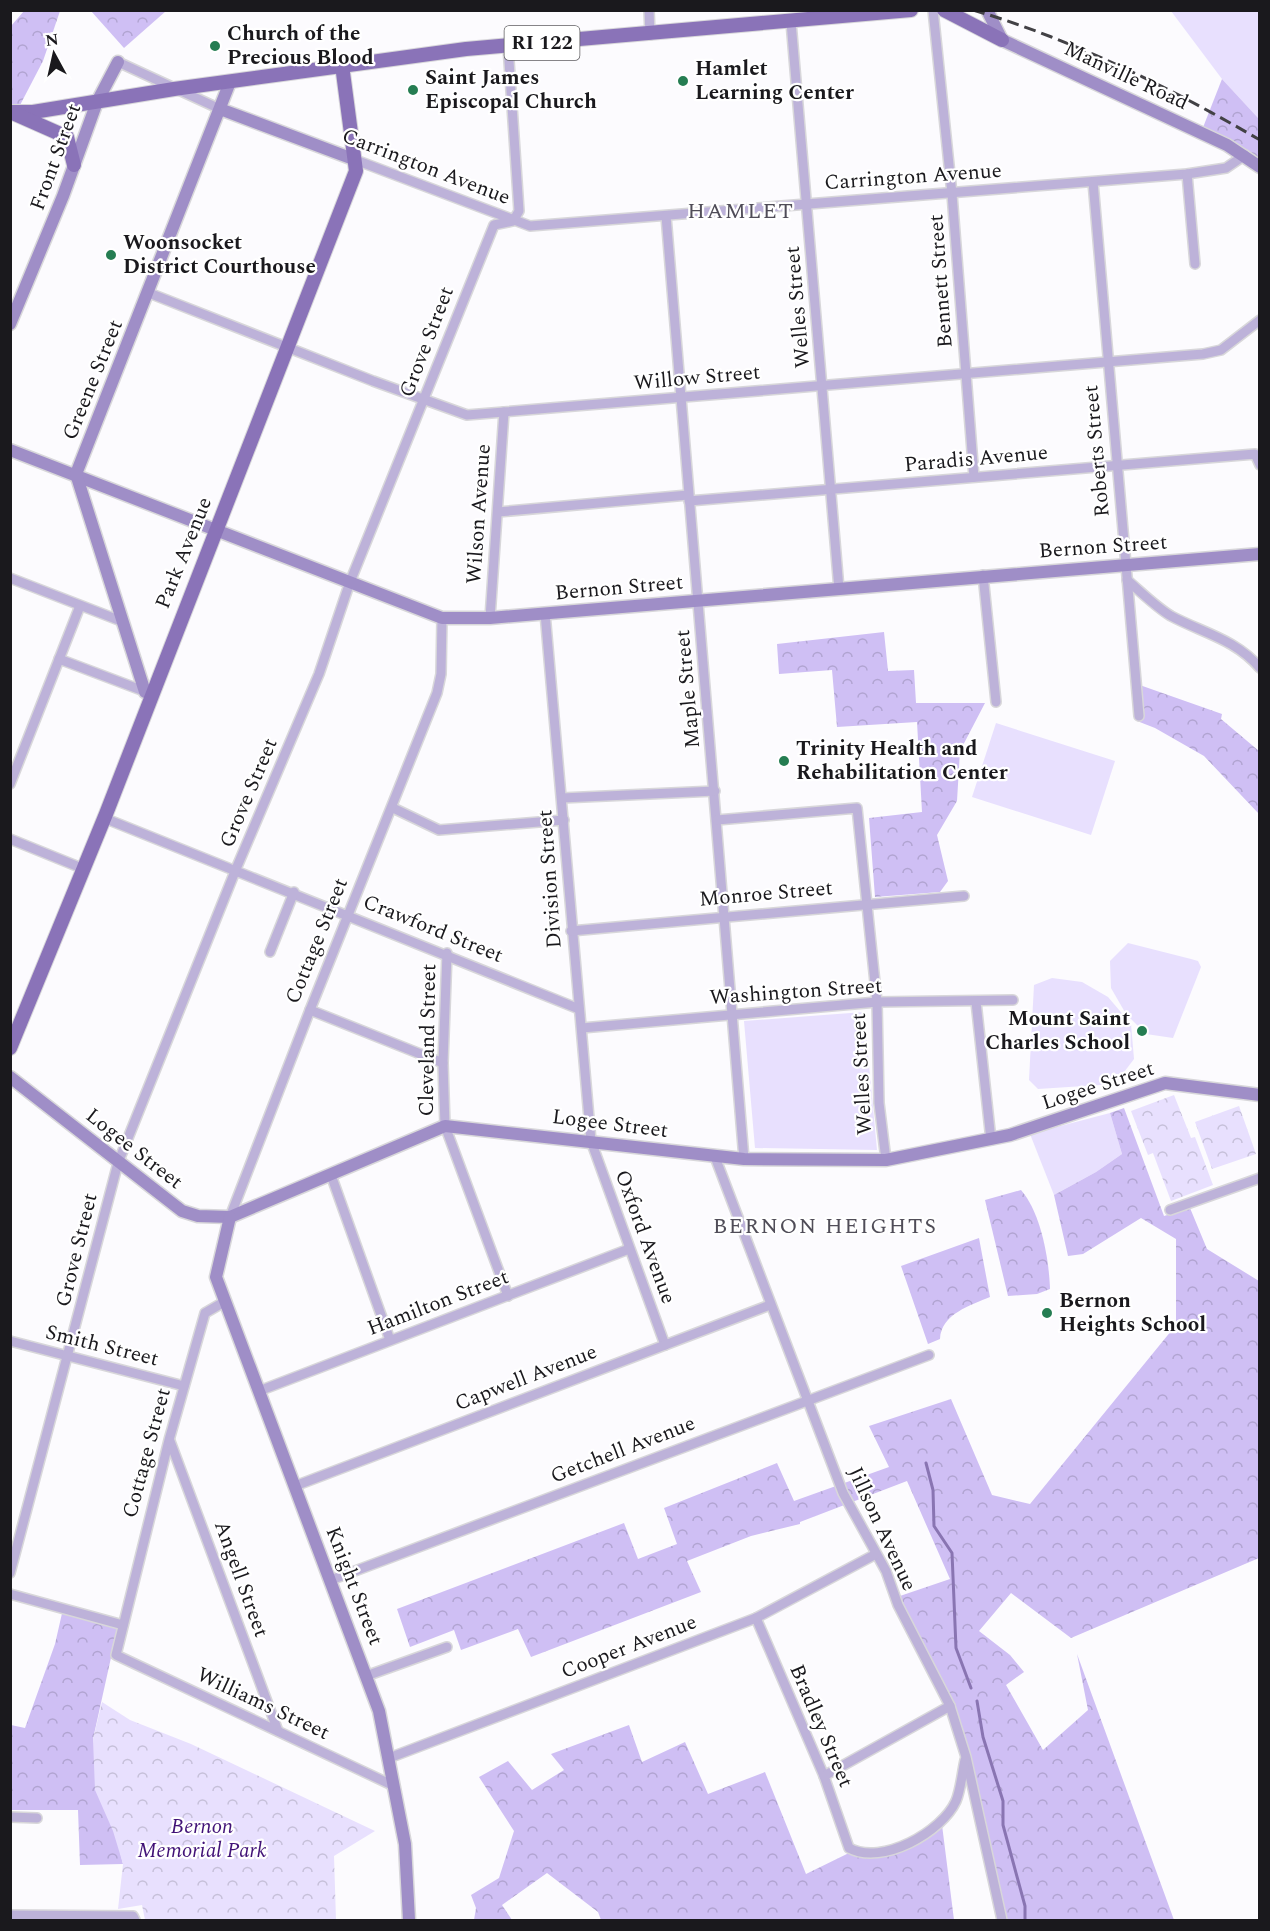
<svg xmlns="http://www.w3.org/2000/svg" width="1270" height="1931" font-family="Spectral,serif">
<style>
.green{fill:#e8e0fe}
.forest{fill:url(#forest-crowns)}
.park{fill:url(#park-crowns)}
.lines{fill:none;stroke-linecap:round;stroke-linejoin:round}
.stream{stroke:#8975b2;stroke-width:3}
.street-casing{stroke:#d8d7da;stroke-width:12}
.secondary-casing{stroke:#d8d7da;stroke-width:15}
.primary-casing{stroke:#d8d7da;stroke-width:16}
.street{stroke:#bdb2d9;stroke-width:9}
.secondary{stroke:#9f8ec7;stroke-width:12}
.primary{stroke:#8a73b8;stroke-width:14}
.rail{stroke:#424145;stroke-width:3;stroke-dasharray:12 6;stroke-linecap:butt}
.poi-dot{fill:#257d52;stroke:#fff;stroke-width:2}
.labels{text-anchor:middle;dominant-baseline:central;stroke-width:4.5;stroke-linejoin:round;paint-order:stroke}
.shield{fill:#fff;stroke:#5f5e61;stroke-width:1.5}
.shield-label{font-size:20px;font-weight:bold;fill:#1a191d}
.poi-label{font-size:21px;font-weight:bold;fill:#1a191d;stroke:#fff;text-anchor:start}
.street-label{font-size:21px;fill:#1a191d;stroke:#fff}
.park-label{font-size:21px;font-style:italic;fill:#411277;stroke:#fff}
.neighbourhood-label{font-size:22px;letter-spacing:1.5px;fill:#504d58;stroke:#fff}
</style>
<defs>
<pattern id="forest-crowns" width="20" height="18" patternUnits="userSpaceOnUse" patternTransform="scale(1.5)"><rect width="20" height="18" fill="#cfbff4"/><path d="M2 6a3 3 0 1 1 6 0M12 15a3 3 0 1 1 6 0" fill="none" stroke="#b1a4d1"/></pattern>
<pattern id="park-crowns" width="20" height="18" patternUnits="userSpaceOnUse" patternTransform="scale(1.5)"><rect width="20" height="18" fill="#e8e0fe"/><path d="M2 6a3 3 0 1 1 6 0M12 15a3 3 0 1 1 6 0" fill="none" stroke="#c6c0d9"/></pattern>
</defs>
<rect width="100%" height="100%" fill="#fcfbfe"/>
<!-- green -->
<g class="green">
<polygon points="1171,11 1259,11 1259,119 1222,79"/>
<polygon points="996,723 1115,761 1091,835 972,797"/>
<polygon points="1128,943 1191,959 1198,961 1201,967 1173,1038 1146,1034 1126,1014 1111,988 1110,961"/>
<polygon points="1052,978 1082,982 1108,997 1131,1024 1134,1059 1115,1084 1038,1089 1029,1080 1034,985"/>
<polygon points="864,1012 877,1150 755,1148 744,1021"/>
<polygon points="1110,1113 1122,1154 1096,1172 1054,1195 1030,1134"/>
</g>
<!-- forest -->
<g class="forest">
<polygon points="24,11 60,11 43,61 18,109 11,106 11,26"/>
<polygon points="91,11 166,11 124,48"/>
<polygon points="1222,79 1259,119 1259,163 1202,130"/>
<polygon points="884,632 888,671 914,670 916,703 985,703 960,751 957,801 937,835 948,881 940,892 875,897 869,818 922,812 917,722 837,727 832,670 779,674 777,644"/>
<polygon points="1134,683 1222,714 1221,719 1259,751 1259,814 1204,756 1155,728 1137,721"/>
<polygon points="1124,1108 1164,1216 1190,1208 1207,1249 1259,1281 1259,1558 1071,1638 1011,1593 979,1631 1010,1655 1024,1672 1006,1685 1043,1750 1088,1710 1077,1654 1174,1920 1004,1920 962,1733 897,1597 950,1579 907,1481 800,1522 800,1524 751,1536 687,1561 701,1592 531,1657 518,1629 461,1650 454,1630 410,1647 397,1609 624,1523 638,1559 677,1544 664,1508 777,1463 794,1501 889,1467 869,1426 951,1399 992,1495 1030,1504 1176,1325 1176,1239 1141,1218 1083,1254 1068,1256 1054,1195 1096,1172 1122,1154 1110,1113"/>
<path d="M 1021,1190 C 1041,1213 1049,1259 1050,1289 L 1037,1294 L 1008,1296 L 985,1200 Z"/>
<path d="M 979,1238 L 990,1297 C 971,1305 941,1314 940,1339 L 928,1344 L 901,1266 Z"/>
<polygon points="63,1609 118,1626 93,1739 123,1864 80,1865 78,1810 11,1810 11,1725 25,1728 55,1644"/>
<polygon points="629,1725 642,1762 685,1742 708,1794 765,1772 806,1874 853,1851 890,1850 926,1831 941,1817 954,1920 601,1920 598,1912 547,1873 502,1905 512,1920 474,1920 476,1908 471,1895 499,1878 514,1831 479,1777 508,1761 532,1790 564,1770 551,1754"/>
</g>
<!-- park -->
<g class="park">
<polygon points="1174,1095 1191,1138 1195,1137 1213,1185 1171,1201 1153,1153 1148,1155 1131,1111"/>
<polygon points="1239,1106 1256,1154 1212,1169 1195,1122"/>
<polygon points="102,1702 130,1720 191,1744 375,1831 334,1856 336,1920 145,1920 142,1905 118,1909 123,1864 113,1831 95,1790 93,1739"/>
</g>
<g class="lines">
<!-- stream -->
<g class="stream">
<polyline points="926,1463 933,1490 934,1526 952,1553 956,1648 971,1688"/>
<polyline points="977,1701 983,1737 1003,1801 1003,1825 1025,1906 1025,1920"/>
</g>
<defs>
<g id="street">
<polyline points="649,10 650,35"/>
<polyline points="933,10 952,194 974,477"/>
<polyline points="791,22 839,589"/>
<polyline points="118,62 220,109"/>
<polyline points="353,159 530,226 1187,174 1226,168 1245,155"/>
<polyline points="1187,174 1195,264"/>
<polyline points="1093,182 1139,716"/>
<polyline points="666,216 744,1159"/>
<polyline points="149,293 373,381 467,415 1203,354 1221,350 1260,320"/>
<polyline points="689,501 1255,454 1260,465"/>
<polyline points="498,512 688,495"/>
<polyline points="983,575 996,702"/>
<polyline points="10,578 121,621"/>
<path d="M 1127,580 C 1141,592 1156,607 1171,616 C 1203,633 1235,639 1260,668"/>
<polyline points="545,613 591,1141 665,1345"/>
<polyline points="490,618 504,412"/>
<polyline points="59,659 149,693"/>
<polyline points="10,784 80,606"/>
<polyline points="562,798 715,791"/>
<polyline points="393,808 439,830 564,820"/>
<polyline points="104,818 579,1009"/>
<polyline points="717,820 857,808 877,1002 879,1103 886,1160"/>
<polyline points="10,839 84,869"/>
<polyline points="571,931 964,896"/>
<polyline points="270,952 294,892"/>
<polyline points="447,953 443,1063 445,1126 508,1296"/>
<polyline points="976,1002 991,1140"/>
<polyline points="310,1010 443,1063"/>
<polyline points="582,1028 877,1002 1013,1000"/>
<polyline points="715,1157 843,1493 886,1571 898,1605 950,1706 966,1757 1002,1920"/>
<polyline points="331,1175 390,1340"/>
<polyline points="1170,1210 1260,1178"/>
<polyline points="230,1217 310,1010 437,693 441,674 442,618"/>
<polyline points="224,1302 205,1313 169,1440 116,1655 394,1786"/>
<polyline points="10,1341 184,1386"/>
<polyline points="259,1391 629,1249"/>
<polyline points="170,1441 278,1731"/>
<polyline points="295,1486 770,1305"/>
<polyline points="10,1573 118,1163 236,869 319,674 350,582 494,225 513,221 519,211 508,46"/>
<polyline points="331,1580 929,1355"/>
<polyline points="10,1594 123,1625"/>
<path d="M 756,1618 L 824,1776 L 849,1848 C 882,1866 942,1832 956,1801 C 961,1789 962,1773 965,1760"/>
<polyline points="366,1676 447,1647"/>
<polyline points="389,1758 756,1618 876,1554"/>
<polyline points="824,1776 950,1706"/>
<polyline points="10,1817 37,1818"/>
<polyline points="10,1915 133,1916 135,1920"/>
</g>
<g id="secondary">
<polyline points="987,10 1002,40 1227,145 1260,167"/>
<polyline points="220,109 353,159"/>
<polyline points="10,324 63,196 97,102 118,62"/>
<polyline points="10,450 442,618 490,618 1260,554"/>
<polyline points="145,692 76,474 230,82"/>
<polyline points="10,1077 182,1211 198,1216 230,1217 445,1126 744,1159 886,1160 1010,1135 1165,1083 1260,1095"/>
<polyline points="230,1217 216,1277 379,1711 405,1844 409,1920"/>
</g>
<g id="primary">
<polyline points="944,10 1002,40"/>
<polyline points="10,112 33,112 174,89 466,49 911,10"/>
<polyline points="15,114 67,137 74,165"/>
<polyline points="10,1048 106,814 356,171 342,65"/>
</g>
</defs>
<!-- street casing -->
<use href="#street" class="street-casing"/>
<!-- secondary casing -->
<use href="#secondary" class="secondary-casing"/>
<!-- primary casing -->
<use href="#primary" class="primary-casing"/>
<!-- street -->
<use href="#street" class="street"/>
<!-- secondary -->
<use href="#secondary" class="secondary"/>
<!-- primary -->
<use href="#primary" class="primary"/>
<!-- rail -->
<path class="rail" d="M 973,10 C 1074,40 1169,87 1260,140"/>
</g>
<!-- markers -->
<g class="poi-dot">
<circle cx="215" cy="46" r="6"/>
<circle cx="683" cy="81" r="6"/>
<circle cx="413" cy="90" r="6"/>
<circle cx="111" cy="255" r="6"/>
<circle cx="784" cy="761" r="6"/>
<circle cx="1142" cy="1031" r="6"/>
<circle cx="1047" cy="1313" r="6"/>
</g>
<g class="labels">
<!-- shield labels -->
<rect class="shield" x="504.5" y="26" width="75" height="34" rx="4.5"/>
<g class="shield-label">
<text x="542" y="43">RI 122</text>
</g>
<!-- poi labels -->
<g class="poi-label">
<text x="227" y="34">Church of the<tspan x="227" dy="24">Precious Blood</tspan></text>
<text x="695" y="69">Hamlet<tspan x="695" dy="24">Learning Center</tspan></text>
<text x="425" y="78">Saint James<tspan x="425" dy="24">Episcopal Church</tspan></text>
<text x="123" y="243">Woonsocket<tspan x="123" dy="24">District Courthouse</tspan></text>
<text x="796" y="749">Trinity Health and<tspan x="796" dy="24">Rehabilitation Center</tspan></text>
<text x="1130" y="1019" text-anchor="end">Mount Saint<tspan x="1130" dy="24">Charles School</tspan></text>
<text x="1059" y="1301">Bernon<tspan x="1059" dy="24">Heights School</tspan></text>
</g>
<!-- street labels -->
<g class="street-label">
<text transform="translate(1126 76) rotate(25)">Manville Road</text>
<text transform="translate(56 157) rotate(-70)">Front Street</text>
<text transform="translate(426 167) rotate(21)">Carrington Avenue</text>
<text transform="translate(913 177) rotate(-4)">Carrington Avenue</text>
<text transform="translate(941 281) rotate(-94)">Bennett Street</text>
<text transform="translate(798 307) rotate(-95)">Welles Street</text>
<text transform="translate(427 342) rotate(-69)">Grove Street</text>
<text transform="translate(697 378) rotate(-5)">Willow Street</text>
<text transform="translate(93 380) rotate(-68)">Greene Street</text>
<text transform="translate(1097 451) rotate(-95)">Roberts Street</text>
<text transform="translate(976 459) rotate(-5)">Paradis Avenue</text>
<text transform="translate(479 514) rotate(-86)">Wilson Avenue</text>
<text transform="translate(1103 547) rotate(-4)">Bernon Street</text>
<text transform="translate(184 553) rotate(-68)">Park Avenue</text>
<text transform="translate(619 588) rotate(-5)">Bernon Street</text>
<text transform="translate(688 689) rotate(-95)">Maple Street</text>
<text transform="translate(249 793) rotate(-67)">Grove Street</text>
<text transform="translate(550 879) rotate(-94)">Division Street</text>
<text transform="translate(766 894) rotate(-5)">Monroe Street</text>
<text transform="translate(433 929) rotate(22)">Crawford Street</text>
<text transform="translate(317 941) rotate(-68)">Cottage Street</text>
<text transform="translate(796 992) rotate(-4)">Washington Street</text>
<text transform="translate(428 1040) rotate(-89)">Cleveland Street</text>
<text transform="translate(862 1074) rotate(-93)">Welles Street</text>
<text transform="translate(1098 1086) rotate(-18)">Logee Street</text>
<text transform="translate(610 1124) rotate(7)">Logee Street</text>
<text transform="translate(134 1149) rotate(38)">Logee Street</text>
<text transform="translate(645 1237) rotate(70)">Oxford Avenue</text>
<text transform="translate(77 1250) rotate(-76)">Grove Street</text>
<text transform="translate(438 1303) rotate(-21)">Hamilton Street</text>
<text transform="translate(102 1346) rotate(14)">Smith Street</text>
<text transform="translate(526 1378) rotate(-21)">Capwell Avenue</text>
<text transform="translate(623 1450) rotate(-21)">Getchell Avenue</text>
<text transform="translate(147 1453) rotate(-75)">Cottage Street</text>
<text transform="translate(882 1529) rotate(65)">Jillson Avenue</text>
<text transform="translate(241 1579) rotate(70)">Angell Street</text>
<text transform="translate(354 1586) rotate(69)">Knight Street</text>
<text transform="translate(629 1647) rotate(-21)">Cooper Avenue</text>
<text transform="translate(263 1704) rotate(25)">Williams Street</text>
<text transform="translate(821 1726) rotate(67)">Bradley Street</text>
</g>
<!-- park labels -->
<g class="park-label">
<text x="202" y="1827">Bernon<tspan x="202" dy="24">Memorial Park</tspan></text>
</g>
<!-- neighbourhood labels -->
<g class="neighbourhood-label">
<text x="741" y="211">HAMLET</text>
<text x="825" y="1226">BERNON HEIGHTS</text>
</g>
</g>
<!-- border -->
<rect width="1270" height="1931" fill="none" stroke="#1a191d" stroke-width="24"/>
<!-- north arrow -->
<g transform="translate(54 54) rotate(352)" stroke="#ffffff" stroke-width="4.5" paint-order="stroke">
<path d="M0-4.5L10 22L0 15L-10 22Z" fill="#1a191d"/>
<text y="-9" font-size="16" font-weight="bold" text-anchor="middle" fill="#1a191d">N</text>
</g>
</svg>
